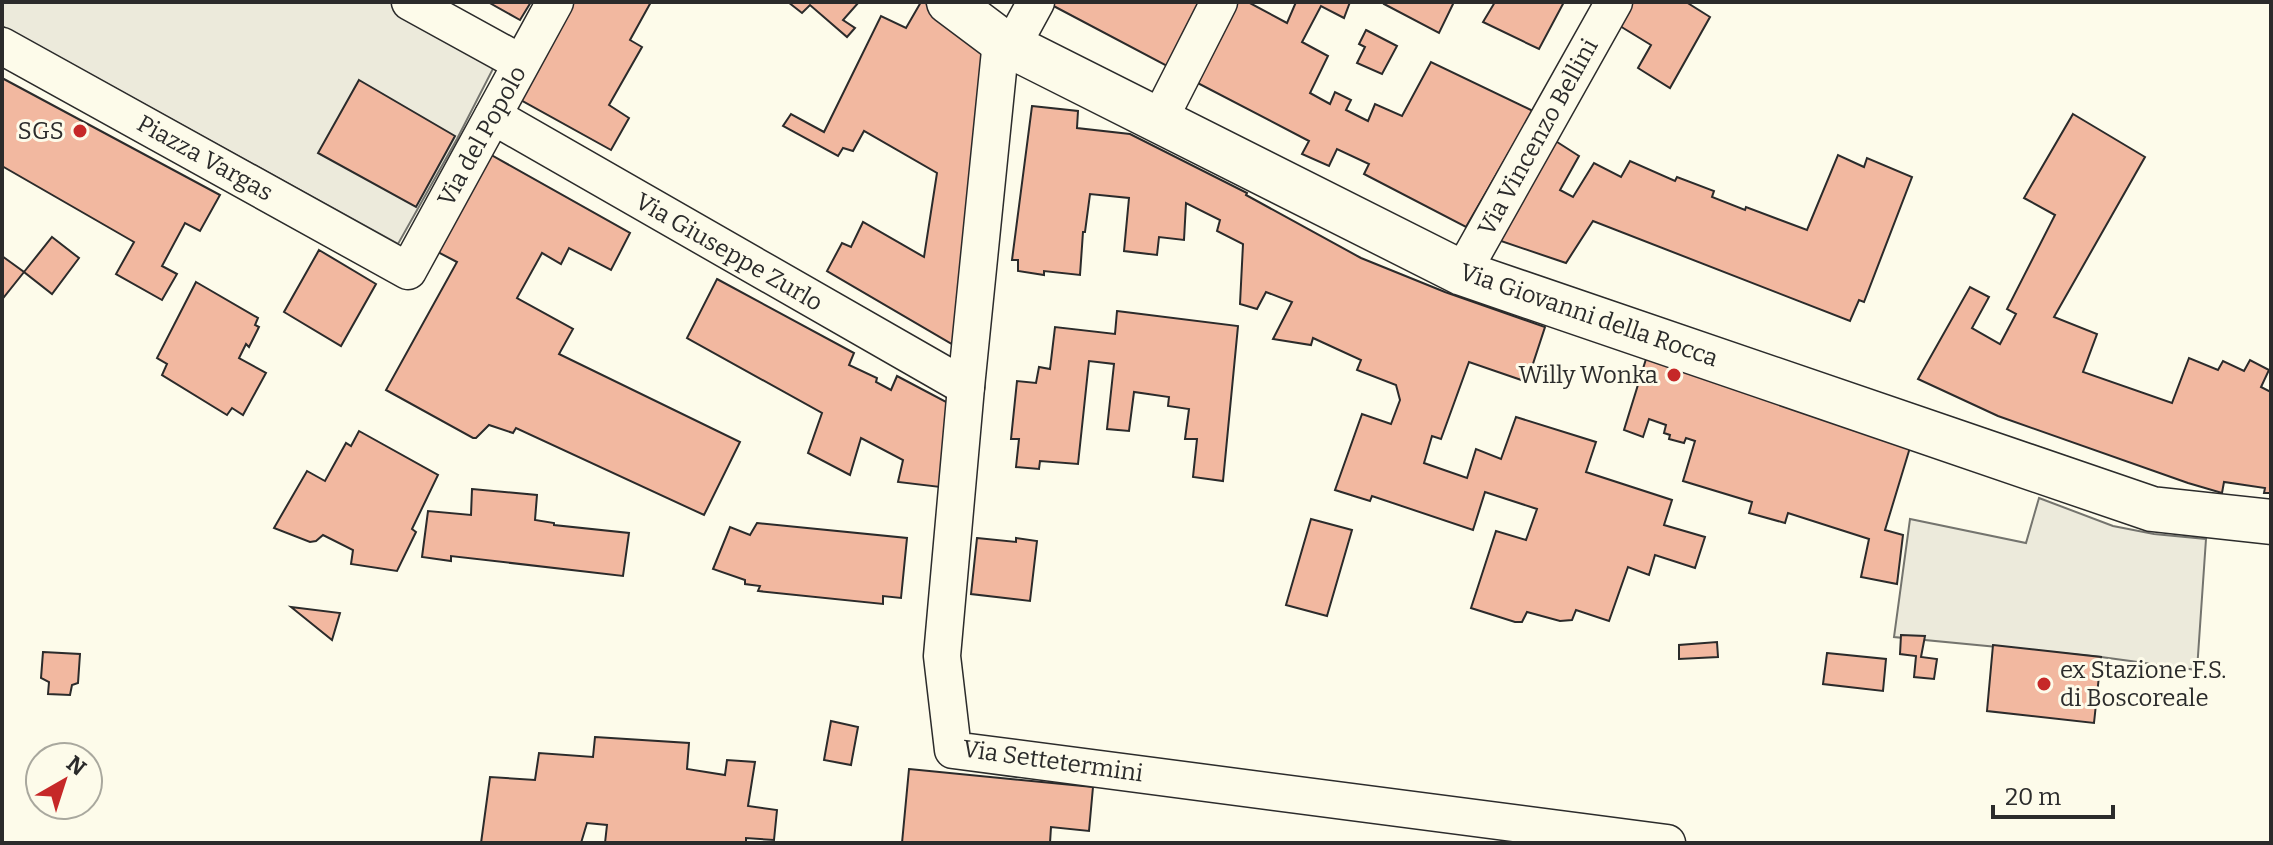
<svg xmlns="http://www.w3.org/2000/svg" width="2273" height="845" font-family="Bitter,serif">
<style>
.parking{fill:#eceadb;stroke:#74746e;stroke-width:2}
.building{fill:#f2b8a0;stroke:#2b2b2b;stroke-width:2}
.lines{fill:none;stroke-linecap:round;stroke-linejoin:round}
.street-casing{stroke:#2b2b2b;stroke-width:39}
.secondary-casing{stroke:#2b2b2b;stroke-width:47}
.street{stroke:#fdfbea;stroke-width:36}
.secondary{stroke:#fdfbea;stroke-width:44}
.poi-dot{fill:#c62828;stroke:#fdfbea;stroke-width:3}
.labels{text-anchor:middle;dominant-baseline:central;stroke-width:6;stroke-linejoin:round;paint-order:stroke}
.poi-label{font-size:24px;fill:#2b2b2b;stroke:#fdfbea;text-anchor:end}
.street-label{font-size:24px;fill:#2b2b2b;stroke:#fdfbea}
</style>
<rect width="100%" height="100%" fill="#fdfbea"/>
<!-- parking -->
<g class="parking">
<polygon points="2,2 390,2 497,61 457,139 398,244 2,26"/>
<polygon points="2039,498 2113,526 2154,534 2206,539 2197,670 2101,657 1894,637 1910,519 2026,543"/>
</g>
<!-- building -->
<g class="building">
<polygon points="488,2 531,2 520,20"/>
<polygon points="569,2 651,2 630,40 642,47 609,105 629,118 611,150 519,99"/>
<polygon points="788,2 859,2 843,20 855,28 847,37 810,5 802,13"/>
<polygon points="921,2 924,2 987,45 957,347 827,271 842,243 851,247 863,222 924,257 937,173 864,131 853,151 843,148 838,156 783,126 791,114 824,132 881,16 906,28"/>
<polygon points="1046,2 1203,2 1167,66"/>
<polygon points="1229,2 1248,2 1287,23 1296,2 1350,2 1344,18 1321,6 1302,42 1328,56 1310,93 1330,104 1335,92 1351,100 1346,110 1368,121 1375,104 1402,116 1431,62 1533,111 1466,227 1364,174 1369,164 1337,149 1329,166 1302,154 1309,141 1188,78"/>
<polygon points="1385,2 1454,2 1439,33 1384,4"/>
<polygon points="1495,2 1564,2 1539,49 1483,22"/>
<polygon points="1628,2 1686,2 1710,17 1670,88 1638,68 1651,45 1615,23"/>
<polygon points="1366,30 1397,46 1382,74 1357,63 1365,47 1359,44"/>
<polygon points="2,78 220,195 200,231 185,223 162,266 177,274 162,300 116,274 134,242 2,166"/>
<polygon points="359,80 455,136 416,207 318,153"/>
<polygon points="1032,106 1078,111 1077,128 1130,134 1247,193 1246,195 1361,258 1445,292 1545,327 1527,382 1469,362 1441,439 1432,436 1424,463 1467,478 1476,449 1501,459 1516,417 1596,442 1586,472 1672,500 1664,525 1705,537 1695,568 1655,555 1649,575 1628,567 1609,621 1576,610 1572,620 1560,621 1527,612 1522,622 1515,622 1471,608 1496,531 1526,540 1537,509 1485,492 1473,530 1372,496 1370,501 1335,490 1362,414 1391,424 1400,400 1396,385 1357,370 1361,360 1313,338 1311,345 1273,339 1292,302 1266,292 1257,309 1240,304 1243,244 1217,231 1220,220 1186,203 1184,240 1159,237 1157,255 1124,251 1129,198 1090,194 1085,232 1083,232 1080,275 1044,271 1044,275 1018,271 1018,260 1012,260"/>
<polygon points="2073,114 2145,157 2054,317 2097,334 2083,372 2172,403 2189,358 2218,370 2223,361 2244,371 2250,360 2269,370 2261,387 2271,392 2271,493 2264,493 2265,488 2224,482 2222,493 2188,483 1998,416 1918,379 1970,287 1989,297 1972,328 2000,344 2016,314 2007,309 2055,215 2024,198"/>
<polygon points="1554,140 1579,156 1560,190 1573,197 1594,163 1621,177 1630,161 1675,181 1677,177 1714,191 1712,197 1745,210 1746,207 1807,230 1838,155 1864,167 1867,158 1912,177 1864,302 1859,300 1850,321 1593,221 1566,263 1498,240"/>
<polygon points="486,152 630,233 611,270 569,248 561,264 542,253 517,298 573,329 559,354 740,442 704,515 516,428 513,433 489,425 476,438 473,438 386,390 457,262 432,249"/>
<polygon points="52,237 79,258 52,294 24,272"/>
<polygon points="319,250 376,284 341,346 284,312"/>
<polygon points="2,256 24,272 4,297 2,295"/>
<polygon points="717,279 854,353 849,365 877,378 876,382 891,390 897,376 952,405 940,487 898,482 903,460 861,438 850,475 808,453 822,413 687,338"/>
<polygon points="196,282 258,318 255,325 259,327 249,347 246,344 239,358 266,373 243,415 232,408 227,415 162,375 167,364 157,358"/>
<polygon points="1117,311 1238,326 1223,481 1193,477 1197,439 1185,439 1189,409 1168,406 1169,397 1134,392 1129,431 1107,429 1114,364 1089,361 1078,464 1040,461 1039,469 1016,467 1019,439 1011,439 1017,381 1036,383 1039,367 1050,369 1055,327 1115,334"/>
<polygon points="1646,359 1912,441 1885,530 1903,535 1897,584 1861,577 1869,539 1788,513 1785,523 1749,513 1752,502 1683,481 1695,441 1686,438 1684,443 1669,439 1670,435 1664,433 1666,425 1649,419 1643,437 1624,430"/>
<polygon points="359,431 438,475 412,529 416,532 397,571 351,564 353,550 323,535 316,541 310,542 274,528 307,471 325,481 346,443 351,446"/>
<polygon points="472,489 537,495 535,520 554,523 554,525 629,533 623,576 451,556 451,561 422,557 428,511 471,515"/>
<polygon points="1311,519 1352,530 1327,616 1286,605"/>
<polygon points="757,523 907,538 901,598 883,596 883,604 758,591 760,586 745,584 745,580 713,569 730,527 750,535"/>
<polygon points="977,538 1016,542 1016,538 1037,541 1030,601 971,594"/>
<polygon points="291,607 340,613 332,640"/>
<polygon points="1901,635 1925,636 1921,657 1937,659 1934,679 1914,677 1916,656 1900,654"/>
<polygon points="1717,642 1718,657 1679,659 1679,645"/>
<polygon points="1993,645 2101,657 2094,723 1987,711"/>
<polygon points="43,652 80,654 78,683 72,685 70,695 48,694 49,682 41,678"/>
<polygon points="1827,653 1886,659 1883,691 1823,684"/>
<polygon points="831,721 858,727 851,765 824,760"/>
<polygon points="595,737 689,743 687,769 725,775 727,760 755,762 748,806 777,810 774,840 746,838 746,843 605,843 607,825 587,823 581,843 481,843 490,777 535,780 539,753 593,757"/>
<polygon points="909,769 1093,787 1089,831 1051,827 1050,843 902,843"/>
</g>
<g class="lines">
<defs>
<g id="street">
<polyline points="410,2 521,63"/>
<polyline points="1001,41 966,387 942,656 953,750 1667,843"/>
<polyline points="2,46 408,271 555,2"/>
<polyline points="1012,46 1036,2"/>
<polyline points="493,116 966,387"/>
<polyline points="1159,120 1219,2"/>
<polyline points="1462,273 1614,2"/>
</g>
<polyline id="secondary" points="949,2 1001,41 1462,273 2152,509 2271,522"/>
</defs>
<!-- street casing -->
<use href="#street" class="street-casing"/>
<!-- secondary casing -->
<use href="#secondary" class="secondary-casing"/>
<!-- street -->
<use href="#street" class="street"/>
<!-- secondary -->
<use href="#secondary" class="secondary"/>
</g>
<!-- markers -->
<g class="poi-dot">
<circle cx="80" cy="131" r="8"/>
<circle cx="1674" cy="375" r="8"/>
<circle cx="2044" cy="684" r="8"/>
</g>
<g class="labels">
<!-- poi labels -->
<g class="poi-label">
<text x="64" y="131">SGS</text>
<text x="1658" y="375">Willy Wonka</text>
<text x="2060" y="670" text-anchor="start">ex Stazione F.S.<tspan x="2060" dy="28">di Boscoreale</tspan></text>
</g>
<!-- street labels -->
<g class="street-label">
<text transform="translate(482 136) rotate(-61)">Via del Popolo</text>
<text transform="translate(1538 137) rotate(-61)">Via Vincenzo Bellini</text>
<text transform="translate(205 158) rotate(29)">Piazza Vargas</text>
<text transform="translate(729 252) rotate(30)">Via Giuseppe Zurlo</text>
<text transform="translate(1589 315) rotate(19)">Via Giovanni della Rocca</text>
<text transform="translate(1053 761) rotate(8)">Via Settetermini</text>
</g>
</g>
<!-- border -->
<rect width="2273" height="845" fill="none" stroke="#2b2b2b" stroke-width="8"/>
<!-- north arrow -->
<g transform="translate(64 781) rotate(39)"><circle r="38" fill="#fdfbea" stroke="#a9a89e" stroke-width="2"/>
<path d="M0-6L14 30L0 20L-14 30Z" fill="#c62828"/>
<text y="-12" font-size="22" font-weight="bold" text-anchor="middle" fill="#2b2b2b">N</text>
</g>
<!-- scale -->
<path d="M1993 805v12h120v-12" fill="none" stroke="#2b2b2b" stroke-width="4"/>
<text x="2005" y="805" font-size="24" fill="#2b2b2b" stroke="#fdfbea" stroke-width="6" paint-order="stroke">20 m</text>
</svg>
